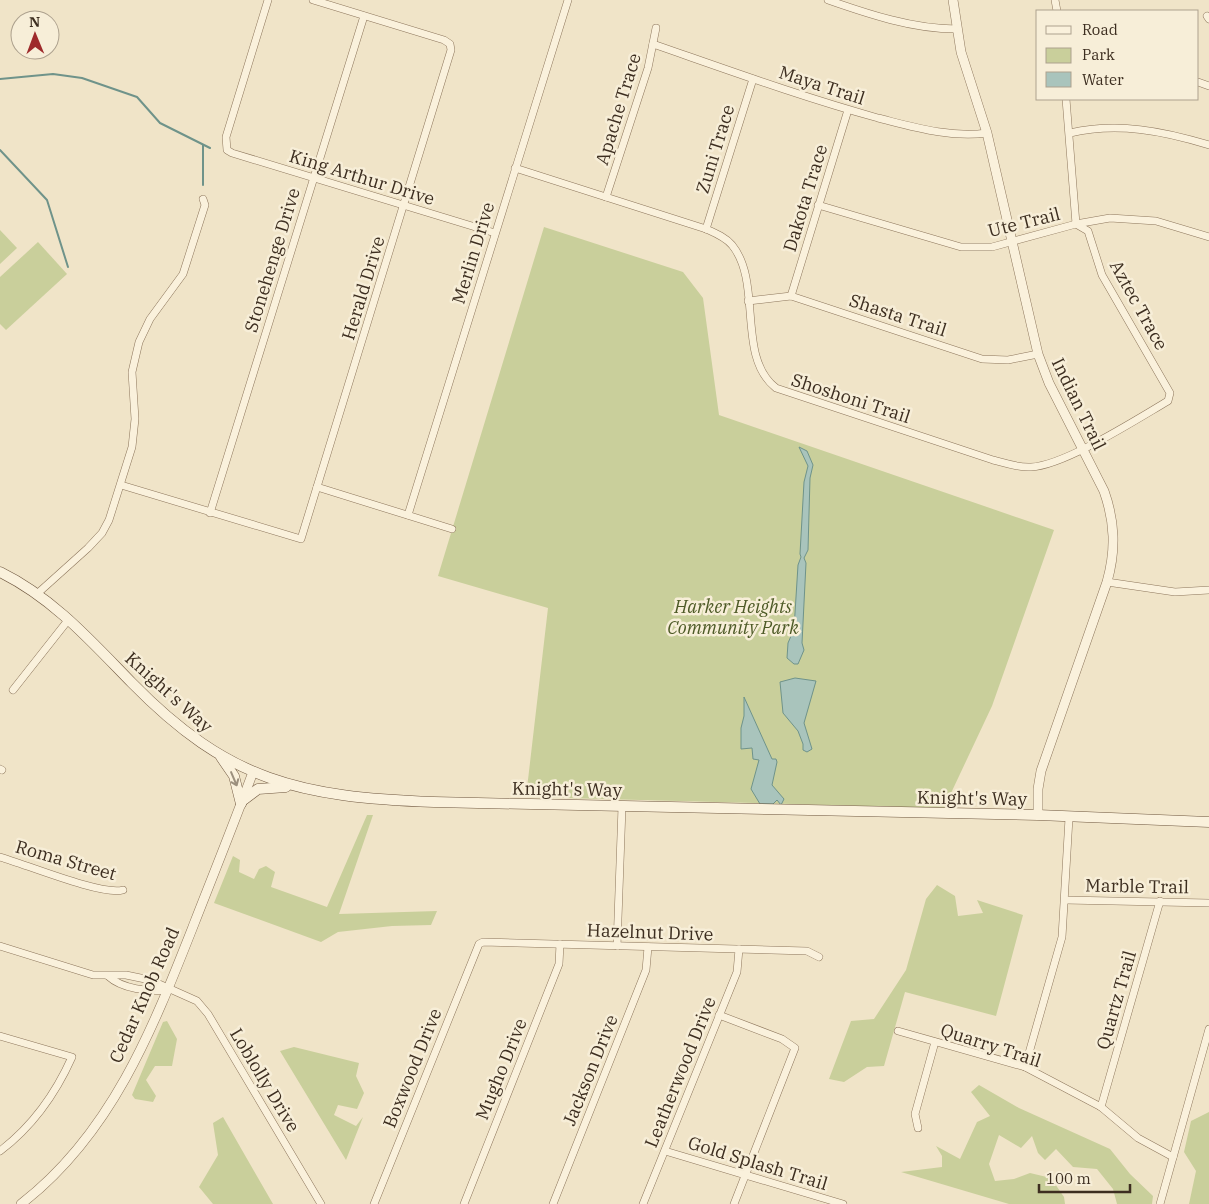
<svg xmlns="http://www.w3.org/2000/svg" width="1209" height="1204" font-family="'IBM Plex Serif',serif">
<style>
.green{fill:#c9cf9b}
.water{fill:#a9c4bc;stroke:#6f938a}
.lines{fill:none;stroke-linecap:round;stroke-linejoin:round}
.stream{stroke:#6f938a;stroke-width:2}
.minor-casing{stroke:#8d765c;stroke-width:8}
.tertiary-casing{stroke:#8d765c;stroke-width:10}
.secondary-casing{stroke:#6f573f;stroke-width:11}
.minor{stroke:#faf1dc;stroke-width:7}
.tertiary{stroke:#faf1dc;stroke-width:9}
.secondary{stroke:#faf1dc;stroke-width:10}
.oneway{stroke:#9c907e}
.labels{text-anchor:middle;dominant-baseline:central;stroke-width:5;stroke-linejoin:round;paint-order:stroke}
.street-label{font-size:18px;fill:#3d2e20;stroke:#f7eed8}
.park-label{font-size:18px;font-style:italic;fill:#4d5a26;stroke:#f7eed8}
</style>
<rect width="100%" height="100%" fill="#f0e4c8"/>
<!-- green -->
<g class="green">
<polygon points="544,227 683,272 703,298 719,415 1054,530 992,706 944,808 526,797 548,608 438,576"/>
<polygon points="0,230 17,248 0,264"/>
<polygon points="38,242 67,274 6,330 0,324 0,277"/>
<polygon points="367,815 373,815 339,914 437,911 431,925 392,926 338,932 321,942 214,903 233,856 240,860 239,872 254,879 259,869 266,866 275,872 271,887 327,907"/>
<polygon points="937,885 955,896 958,916 983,913 977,900 1023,915 996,1016 905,992 884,1066 867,1067 844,1082 829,1079 851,1021 874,1019 906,970 926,899"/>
<polygon points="167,1021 177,1039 172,1066 155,1066 146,1080 156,1096 153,1102 135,1099 132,1095 163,1022"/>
<polygon points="294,1047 359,1063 356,1076 364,1093 357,1109 338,1105 334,1115 356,1126 363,1117 346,1160 280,1051"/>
<polygon points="979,1085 1019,1108 1110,1149 1130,1174 1153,1196 1152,1204 1117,1204 1113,1189 1097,1169 1073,1167 1056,1149 1045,1160 1038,1153 1032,1136 1021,1148 999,1135 989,1164 995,1181 1014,1179 1030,1173 1051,1178 1064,1197 1065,1204 1009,1204 901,1172 942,1167 942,1156 936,1146 960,1159 977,1122 990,1116 971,1092"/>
<polygon points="1209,1112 1209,1204 1189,1204 1196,1171 1184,1152 1191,1121"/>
<polygon points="223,1117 273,1204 213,1204 199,1187 218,1155 213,1123"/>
</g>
<!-- water -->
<g class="water">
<polygon points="799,447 807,451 813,465 810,478 808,550 804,558 806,563 802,643 804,650 798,664 794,664 787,658 788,643 794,629 798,565 801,557 800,554 804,482 808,466"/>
<polygon points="795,678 816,681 804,723 812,749 807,752 803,750 803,744 798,731 783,713 780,682"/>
<polygon points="744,697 772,759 776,759 777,762 772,785 784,799 781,805 777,800 773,804 760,804 751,789 759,760 753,759 752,748 741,749 741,728 744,716"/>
</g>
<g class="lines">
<!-- stream -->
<g class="stream">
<polyline points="0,79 53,74 82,78 137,97 160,123 210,148"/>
<polyline points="203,145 203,185"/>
<polyline points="0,150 47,200 68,267"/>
</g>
<defs>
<g id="minor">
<polyline points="268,0 226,137 227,150 232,153 495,233"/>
<path d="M 828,0 C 868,14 913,29 956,29"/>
<polyline points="1055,0 1057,11"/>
<polyline points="1207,16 1209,19"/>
<path d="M 653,44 C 728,70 802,97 878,118 C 914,127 950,138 987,133"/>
<polyline points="1198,82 1209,86"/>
<path d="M 1070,133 C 1118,122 1163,131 1209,145"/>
<path d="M 515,168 L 706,229 C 715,233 725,237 732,245 C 763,283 736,357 776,388 L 993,460 C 1005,463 1018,468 1031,467 C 1064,466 1137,419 1168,401 L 1170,393 L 1102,275 L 1088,231 L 1076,224 L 1066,99"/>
<polyline points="606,197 648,68 656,28"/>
<polyline points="818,205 961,247 992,247 1076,224 1110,218 1156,221 1209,237"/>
<polyline points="706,229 753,79"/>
<polyline points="791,296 848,110"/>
<polyline points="748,301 791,296 982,359 1008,360 1038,354"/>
<polyline points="121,485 301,539 451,50 450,44 444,40 313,0"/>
<polyline points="317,487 452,529"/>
<polyline points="210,513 364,16"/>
<polyline points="408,515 568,0"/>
<polyline points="1107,582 1175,592 1209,590"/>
<polyline points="38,593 88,548 102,533 109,520 132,447 135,419 132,372 139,342 150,319 183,274 205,205 203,199"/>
<polyline points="13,690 69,619"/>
<polyline points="0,769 2,770"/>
<path d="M 0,857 C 25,864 102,896 123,890"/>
<polyline points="1065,900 1209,903"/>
<polyline points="0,946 93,975 126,975 150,980 197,1001 208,1014 321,1204"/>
<polyline points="617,946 622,807"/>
<path d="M 108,976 C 122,989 149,992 167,990"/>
<polyline points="719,1015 782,1039 795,1048 734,1204"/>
<polyline points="898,1031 1025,1067 1101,1107 1138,1138 1173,1157"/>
<path d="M 0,1036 L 72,1057 C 55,1095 33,1126 0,1151"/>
<polyline points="1025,1067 1062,937 1069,818"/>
<polyline points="1101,1107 1160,901"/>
<polyline points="918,1128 915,1114 935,1042"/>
<polyline points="665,1151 843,1204"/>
<polyline points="374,1204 479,944 483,942 807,951 819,957"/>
<polyline points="464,1204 559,964 560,944"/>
<polyline points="553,1204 646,970 648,947"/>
<polyline points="643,1204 737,972 739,949"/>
<polyline points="1160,1204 1209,1029"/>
</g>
<g id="tertiary">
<path d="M 953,0 L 961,52 L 987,133 L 1038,354 L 1049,383 L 1104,491 C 1115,522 1116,550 1107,582 L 1041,771 L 1038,789 L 1038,815"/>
<path d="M 21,1204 C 112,1134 153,1028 194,924 C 214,873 234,823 253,772"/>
</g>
<g id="secondary">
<path d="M 0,572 C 53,598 91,641 132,683 C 229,782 300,797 434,802 L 1038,815 L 1209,822"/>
<polyline points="221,757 234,776 241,804"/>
<polyline points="242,801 258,789 286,787"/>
</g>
</defs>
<!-- minor casing -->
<use href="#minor" class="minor-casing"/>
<!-- tertiary casing -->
<use href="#tertiary" class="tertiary-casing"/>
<!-- secondary casing -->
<use href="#secondary" class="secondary-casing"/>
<!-- minor -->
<use href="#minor" class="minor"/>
<!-- tertiary -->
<use href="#tertiary" class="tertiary"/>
<!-- secondary -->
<use href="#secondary" class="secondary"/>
</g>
<!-- one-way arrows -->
<defs><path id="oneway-shaft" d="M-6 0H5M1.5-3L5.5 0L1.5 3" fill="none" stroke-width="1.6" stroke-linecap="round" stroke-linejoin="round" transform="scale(1.25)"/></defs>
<use class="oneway" href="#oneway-shaft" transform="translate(234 779) rotate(67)"/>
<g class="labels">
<!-- street labels -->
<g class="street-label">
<text transform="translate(822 85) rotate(18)">Maya Trail</text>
<text transform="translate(618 109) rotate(-73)">Apache Trace</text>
<text transform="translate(715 149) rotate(-73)">Zuni Trace</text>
<text transform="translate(362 177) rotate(17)">King Arthur Drive</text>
<text transform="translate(805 198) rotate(-73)">Dakota Trace</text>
<text transform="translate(1024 222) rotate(-14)">Ute Trail</text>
<text transform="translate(473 253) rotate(-73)">Merlin Drive</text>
<text transform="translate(272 260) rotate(-73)">Stonehenge Drive</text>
<text transform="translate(363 288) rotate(-73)">Herald Drive</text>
<text transform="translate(1139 305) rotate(61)">Aztec Trace</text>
<text transform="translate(898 315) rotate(18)">Shasta Trail</text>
<text transform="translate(851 398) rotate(18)">Shoshoni Trail</text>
<text transform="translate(1079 404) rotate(64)">Indian Trail</text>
<text transform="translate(169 692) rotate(42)">Knight's Way</text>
<text transform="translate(567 789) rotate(1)">Knight's Way</text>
<text transform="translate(972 798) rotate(1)">Knight's Way</text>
<text transform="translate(66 860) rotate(16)">Roma Street</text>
<text transform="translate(1137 886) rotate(1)">Marble Trail</text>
<text transform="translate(650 932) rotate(2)">Hazelnut Drive</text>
<text transform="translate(144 995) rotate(-66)">Cedar Knob Road</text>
<text transform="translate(1116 1000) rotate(-74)">Quartz Trail</text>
<text transform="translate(991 1045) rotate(18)">Quarry Trail</text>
<text transform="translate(412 1068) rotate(-68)">Boxwood Drive</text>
<text transform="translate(501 1069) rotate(-68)">Mugho Drive</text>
<text transform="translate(590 1070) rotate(-68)">Jackson Drive</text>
<text transform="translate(680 1072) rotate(-68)">Leatherwood Drive</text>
<text transform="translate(265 1080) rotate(59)">Loblolly Drive</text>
<text transform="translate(758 1163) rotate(17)">Gold Splash Trail</text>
</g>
<!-- park labels -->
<g class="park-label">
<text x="733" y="606">Harker Heights<tspan x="733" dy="21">Community Park</tspan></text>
</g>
</g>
<!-- legend -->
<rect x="1036" y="10" width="162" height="90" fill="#f7eed8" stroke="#ada18e"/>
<rect x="1046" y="26" width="25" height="8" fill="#faf1dc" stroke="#ada18e"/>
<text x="1082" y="35" font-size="15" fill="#3d2e20">Road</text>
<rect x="1046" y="48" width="25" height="15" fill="#c9cf9b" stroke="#ada18e"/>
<text x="1082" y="60" font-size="15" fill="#3d2e20">Park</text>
<rect x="1046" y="72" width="25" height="15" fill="#a9c4bc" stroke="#ada18e"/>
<text x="1082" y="85" font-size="15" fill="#3d2e20">Water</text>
<!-- north arrow -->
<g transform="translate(35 35) rotate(359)"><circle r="24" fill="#f7eed8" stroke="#ada18e"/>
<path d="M0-4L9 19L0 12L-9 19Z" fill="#9e2a2b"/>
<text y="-8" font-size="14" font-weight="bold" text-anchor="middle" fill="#3d2e20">N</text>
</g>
<!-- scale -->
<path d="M1039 1184v8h91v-8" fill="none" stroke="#3d2e20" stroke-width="2.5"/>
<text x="1046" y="1184" font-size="15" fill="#3d2e20" stroke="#f7eed8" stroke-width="4" paint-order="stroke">100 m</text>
</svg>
